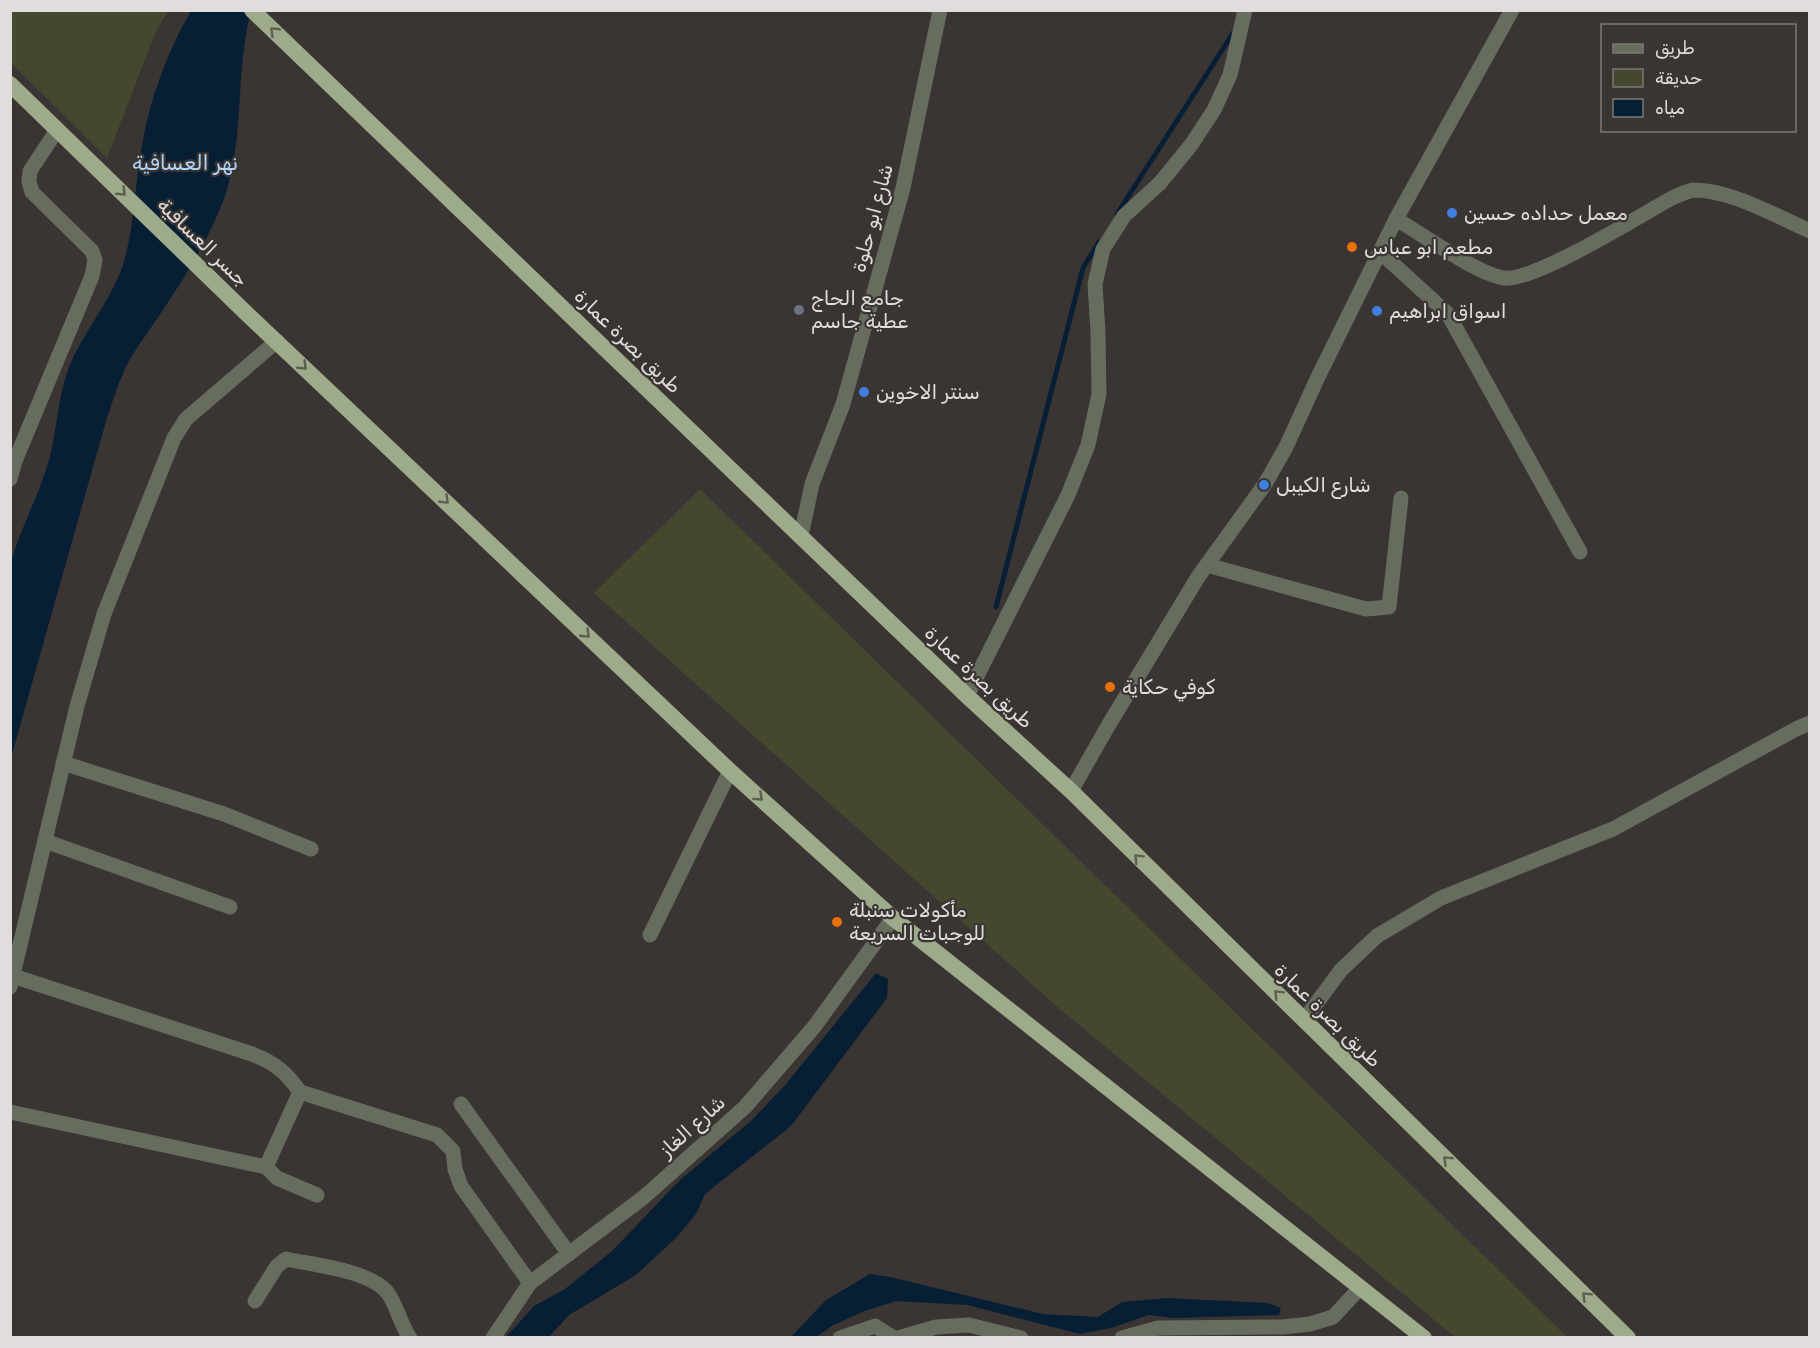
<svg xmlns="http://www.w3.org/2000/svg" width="1820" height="1348" font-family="Rubik,Cairo,sans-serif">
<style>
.green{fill:#44482e}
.water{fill:#061f35}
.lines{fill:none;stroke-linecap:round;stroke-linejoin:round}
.stream{stroke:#061f35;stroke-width:5}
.minor{stroke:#666c5e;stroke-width:15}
.tertiary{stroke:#666c5e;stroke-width:15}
.trunk{stroke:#9dab8a;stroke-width:16}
.oneway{stroke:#5d5e51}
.shop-dot{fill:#3f7fe0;stroke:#3a3533;stroke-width:2}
.food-dot{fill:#e8710a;stroke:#3a3533;stroke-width:2}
.worship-dot{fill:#6b7280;stroke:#3a3533;stroke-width:2}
.labels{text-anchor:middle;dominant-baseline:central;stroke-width:4.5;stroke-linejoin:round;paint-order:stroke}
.poi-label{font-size:20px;fill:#e0dddc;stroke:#3a3533;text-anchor:start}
.street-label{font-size:20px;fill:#e0dddc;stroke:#3a3533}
.water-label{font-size:21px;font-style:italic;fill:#aed4f9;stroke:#3a3533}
</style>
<rect width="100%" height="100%" fill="#3a3533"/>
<!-- green -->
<g class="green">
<polygon points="10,11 168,11 156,31 107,158 11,63"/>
<polygon points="700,489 1567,1337 1455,1337 1054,1004 594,593"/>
</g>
<!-- water -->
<g class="water">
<path d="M 191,11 L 251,11 C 235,71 245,137 225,196 C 210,238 184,278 159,316 C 149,331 138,345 129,361 C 119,379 113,401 106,421 L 11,758 L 11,562 C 21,527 39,495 49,460 C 57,430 58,396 69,367 C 84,330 114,298 125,258 C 134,224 135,186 141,151 C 149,101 166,54 191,11 Z"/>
<polygon points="876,973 888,979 887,998 791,1126 705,1194 696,1214 676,1238 636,1275 569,1315 549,1337 506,1337 534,1306 565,1289 612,1251 680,1180 752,1120 786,1084"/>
<polygon points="870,1274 890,1277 1043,1314 1098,1317 1122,1302 1167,1298 1267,1303 1281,1308 1279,1315 1172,1318 1149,1315 1111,1328 1080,1334 967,1305 896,1301 862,1312 832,1326 816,1337 791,1337 826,1300"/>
</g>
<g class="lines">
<!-- stream -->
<g class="stream">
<polyline points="1117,214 1235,30"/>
<polyline points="996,607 1083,268 1099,242"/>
</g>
<!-- minor -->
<g class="minor">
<path d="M 1396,219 C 1422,234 1477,274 1504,278 C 1534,282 1641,215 1672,198 C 1679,195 1687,191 1694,190 C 1731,190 1776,216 1810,231"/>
<polyline points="1380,252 1448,314 1580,552"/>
<polyline points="10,479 15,461 92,276 95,260 92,251 32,192 29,182 30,171 57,130"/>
<polyline points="801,536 812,484 843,404 903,188 940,10"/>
<polyline points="1207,565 1366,609 1389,607 1401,498"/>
<polyline points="967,696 1068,495 1088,445 1099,394 1098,332 1095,284 1103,249 1124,216 1160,183 1191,145 1214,110 1230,75 1245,10"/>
<polyline points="63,763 224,814 311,849"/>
<polyline points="45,841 230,907"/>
<polyline points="650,935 730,771"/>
<path d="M 13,976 L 252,1054 C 275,1063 286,1072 300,1092 L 437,1135 L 453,1151 L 455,1169 L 461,1186 L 530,1283"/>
<polyline points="10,987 77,706 104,614 174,438 186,419 277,341"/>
<polyline points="1304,1020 1341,970 1377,936 1441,898 1613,829 1796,729 1810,723"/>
<polyline points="461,1104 569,1254"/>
<polyline points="10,1112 266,1167 277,1178 317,1195"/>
<polyline points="266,1167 300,1092"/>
<path d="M 255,1301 L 277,1266 L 286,1259 C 313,1265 368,1270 387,1292 C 397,1305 400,1324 410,1338"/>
<polyline points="493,1338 530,1283 644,1197 745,1107 814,1027 893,918"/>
<polyline points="840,1338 875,1326 894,1338"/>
<polyline points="898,1338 936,1327 969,1325 1021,1338"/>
<polyline points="1122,1338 1158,1328 1283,1327 1310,1324 1333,1317 1360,1288"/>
</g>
<!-- tertiary -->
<polyline class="tertiary" points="1071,791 1108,726 1198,577 1265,484 1286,447 1318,377 1396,219 1512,10"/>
<!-- trunk -->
<g class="trunk">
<polyline points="252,10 967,696 1071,791 1628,1338"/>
<polyline points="10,84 245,312 730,771 893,918 1424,1338"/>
</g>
</g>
<!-- one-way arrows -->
<defs><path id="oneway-chevron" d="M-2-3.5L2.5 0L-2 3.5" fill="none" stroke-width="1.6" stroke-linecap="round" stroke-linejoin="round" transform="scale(1.5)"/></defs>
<g class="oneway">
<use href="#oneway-chevron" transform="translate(274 31) rotate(-136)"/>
<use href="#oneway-chevron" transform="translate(122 192) rotate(44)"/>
<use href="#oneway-chevron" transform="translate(303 366) rotate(44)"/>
<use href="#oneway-chevron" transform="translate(445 500) rotate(44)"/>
<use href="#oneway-chevron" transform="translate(586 634) rotate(44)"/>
<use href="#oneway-chevron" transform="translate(759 797) rotate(42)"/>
<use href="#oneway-chevron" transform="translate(1138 858) rotate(-135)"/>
<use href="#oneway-chevron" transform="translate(1278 994) rotate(-135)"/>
<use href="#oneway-chevron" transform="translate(1447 1160) rotate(-136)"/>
<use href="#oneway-chevron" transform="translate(1586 1296) rotate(-135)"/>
</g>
<!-- markers -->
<g class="shop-dot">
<circle cx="1452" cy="213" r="6"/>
<circle cx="1377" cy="311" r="6"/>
<circle cx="864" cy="392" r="6"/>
<circle cx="1264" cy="485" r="6"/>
</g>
<g class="food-dot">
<circle cx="1352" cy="247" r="6"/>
<circle cx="1110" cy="687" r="6"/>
<circle cx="837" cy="922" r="6"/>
</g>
<circle class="worship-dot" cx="799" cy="310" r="6"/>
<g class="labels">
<!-- poi labels -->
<g class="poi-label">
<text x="1464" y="213">معمل حداده حسين</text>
<text x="1364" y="247">مطعم ابو عباس</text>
<text x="811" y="298">جامع الحاج<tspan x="811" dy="23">عطية جاسم</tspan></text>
<text x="1389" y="311">اسواق ابراهيم</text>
<text x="876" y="392">سنتر الاخوين</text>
<text x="1276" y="485">شارع الكيبل</text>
<text x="1122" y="687">كوفي حكاية</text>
<text x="849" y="910">مأكولات سنبلة<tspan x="849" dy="23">للوجبات السريعة</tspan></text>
</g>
<!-- street labels -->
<g class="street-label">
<text transform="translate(872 218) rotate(-75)">شارع ابو حلوة</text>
<text transform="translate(203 242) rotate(44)">جسر العسافية</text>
<text transform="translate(628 341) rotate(44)">طريق بصرة عمارة</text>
<text transform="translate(979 677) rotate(43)">طريق بصرة عمارة</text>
<text transform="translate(1328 1015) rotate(44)">طريق بصرة عمارة</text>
<text transform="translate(692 1126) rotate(-42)">شارع الغاز</text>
</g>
<!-- water labels -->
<g class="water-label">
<text x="185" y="162">نهر العسافية</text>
</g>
</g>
<!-- border -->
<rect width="1820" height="1348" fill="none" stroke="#e0dddc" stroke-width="24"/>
<!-- legend -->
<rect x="1601" y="24" width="195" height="108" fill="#3a3533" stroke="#7c7877" stroke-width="1.5"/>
<rect x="1613" y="44" width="30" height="9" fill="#666c5e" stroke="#7c7877" stroke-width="1.5"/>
<text x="1655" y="54" font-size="18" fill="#e0dddc">طريق</text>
<rect x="1613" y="69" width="30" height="18" fill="#44482e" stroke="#7c7877" stroke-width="1.5"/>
<text x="1655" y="84" font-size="18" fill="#e0dddc">حديقة</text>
<rect x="1613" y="99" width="30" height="18" fill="#061f35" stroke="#7c7877" stroke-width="1.5"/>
<text x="1655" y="114" font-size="18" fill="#e0dddc">مياه</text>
</svg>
